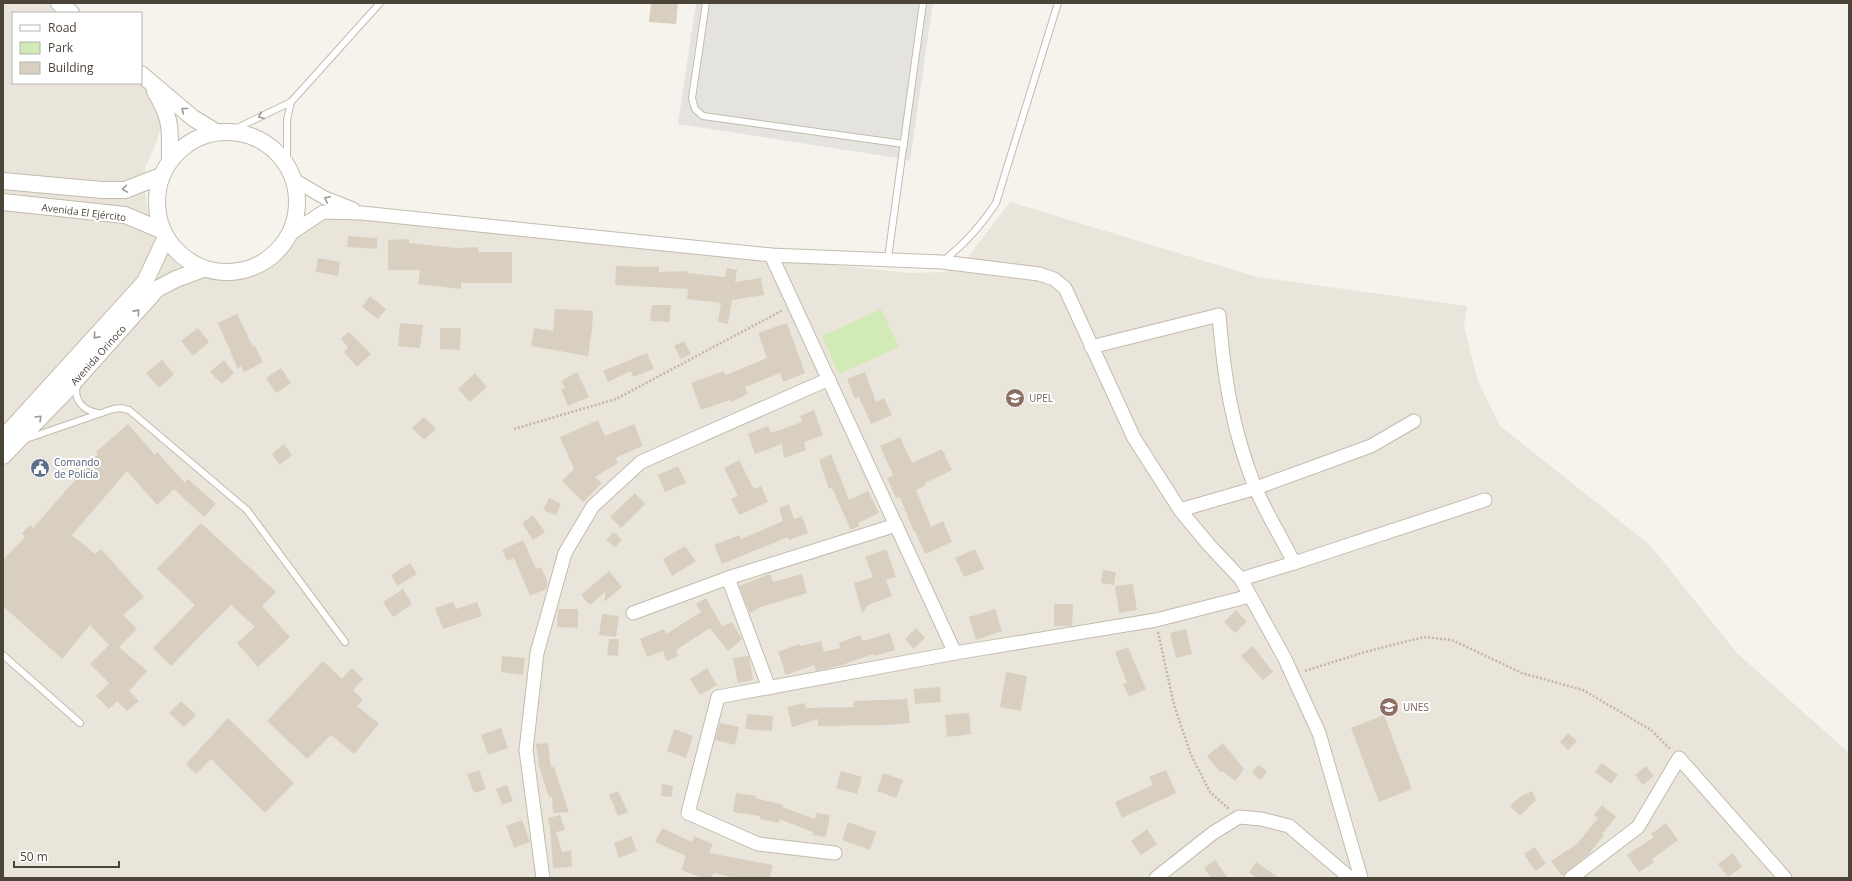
<svg xmlns="http://www.w3.org/2000/svg" width="1852" height="881" font-family="'Open Sans',sans-serif">
<style>
.residential{fill:#eae5da}
.green{fill:#d2eab5}
.parking{fill:#e5e3e0}
.building{fill:#d8cfc1}
.lines{fill:none;stroke-linecap:round;stroke-linejoin:round}
.service-casing{stroke:#c2bbae;stroke-width:8}
.minor-casing{stroke:#c2bbae;stroke-width:15}
.tertiary-casing{stroke:#c2bbae;stroke-width:18}
.path{stroke:#c4b79f;stroke-width:2.5;stroke-dasharray:2 2;stroke-linecap:butt}
.service{stroke:#fff;stroke-width:6}
.minor{stroke:#fff;stroke-width:13}
.tertiary{stroke:#fff;stroke-width:16}
.oneway{stroke:#9c9892}
.labels{text-anchor:middle;dominant-baseline:central;stroke-width:4;stroke-linejoin:round;paint-order:stroke}
.street-label{font-size:10px;fill:#4b4439;stroke:#fff}
.education-label{font-size:10px;fill:#785e54;stroke:#fff;text-anchor:start}
.service-label{font-size:10px;fill:#4e5e75;stroke:#fff;text-anchor:start}
</style>
<rect width="100%" height="100%" fill="#f6f3ec"/>
<!-- residential -->
<polygon class="residential" points="3,3 55,3 66,13 13,13 13,83 141,83 141,76 162,120 157,141 145,168 145,193 148,211 162,238 190,267 203,276 237,278 258,272 280,258 307,227 324,213 911,273 944,272 965,261 1010,202 1257,277 1467,306 1464,327 1478,381 1500,426 1649,544 1737,653 1849,753 1849,878 3,878"/>
<!-- green -->
<polygon class="green" points="881,309 899,347 839,374 822,336"/>
<!-- parking -->
<polygon class="parking" points="696,3 933,3 910,160 678,124"/>
<!-- building -->
<g class="building">
<polygon points="651,3 678,3 676,24 649,22"/>
<polygon points="348,236 377,238 377,249 347,247"/>
<polygon points="409,239 409,243 455,248 478,247 478,252 512,252 512,283 461,283 461,289 418,284 420,270 388,270 388,240"/>
<polygon points="318,258 340,262 338,276 316,272"/>
<polygon points="616,266 659,267 659,272 687,271 687,273 725,277 727,268 737,270 735,282 761,278 764,295 732,300 728,324 718,322 721,303 687,299 688,289 615,285"/>
<polygon points="370,296 386,309 378,319 362,307"/>
<polygon points="652,305 671,305 669,322 650,321"/>
<polygon points="555,309 593,311 592,330 588,356 531,346 534,328 553,331"/>
<polygon points="237,314 253,347 255,346 263,362 244,372 241,366 238,369 218,323"/>
<polygon points="400,323 423,325 420,348 398,346"/>
<polygon points="787,323 805,373 783,382 780,373 745,387 748,394 731,402 730,400 701,410 691,383 723,371 726,375 767,358 758,333"/>
<polygon points="198,328 209,342 193,356 181,341"/>
<polygon points="440,328 461,328 460,350 440,349"/>
<polygon points="349,332 371,354 357,367 344,352 348,348 341,338"/>
<polygon points="684,341 691,354 681,359 674,346"/>
<polygon points="647,353 654,369 633,377 631,371 608,382 603,371"/>
<polygon points="162,360 174,374 159,388 146,373"/>
<polygon points="224,360 234,373 222,384 210,372"/>
<polygon points="281,368 291,383 276,393 266,378"/>
<polygon points="577,372 589,397 568,406 561,389 565,388 561,381"/>
<polygon points="865,372 876,402 884,398 892,415 871,424 859,397 855,399 847,379"/>
<polygon points="475,373 487,387 470,402 458,389"/>
<polygon points="814,410 823,435 804,442 806,450 784,458 782,444 755,454 748,434 768,426 771,433 802,422 800,416"/>
<polygon points="424,417 436,429 424,440 412,428"/>
<polygon points="598,420 605,436 634,424 643,446 615,458 618,463 595,477 602,483 583,502 562,481 574,469 560,437"/>
<polygon points="128,424 155,455 157,452 185,483 188,479 216,504 204,517 174,489 157,505 127,471 72,535 95,554 101,549 144,597 123,615 137,629 119,647 147,671 129,691 139,701 127,711 117,701 109,709 96,696 109,683 90,664 109,645 90,625 62,659 3,606 3,560 25,537 22,533 30,525 33,528 98,454 96,452"/>
<polygon points="900,437 912,463 942,449 952,470 925,483 926,485 916,490 931,527 943,521 952,542 925,554 915,531 914,532 900,497 896,498 887,478 893,475 880,446"/>
<polygon points="284,444 292,455 280,465 272,454"/>
<polygon points="831,454 849,500 868,491 879,513 858,523 859,526 851,530 832,488 829,489 819,460"/>
<polygon points="739,460 754,489 761,486 768,502 739,515 731,499 738,496 724,468"/>
<polygon points="678,466 686,483 665,492 658,475"/>
<polygon points="635,493 645,504 621,528 610,517"/>
<polygon points="549,498 561,504 556,515 543,510"/>
<polygon points="789,504 794,519 802,516 808,533 789,540 788,537 722,564 714,545 739,535 741,539 783,521 779,508"/>
<polygon points="533,515 545,532 533,540 522,523"/>
<polygon points="201,523 276,592 262,606 290,637 258,667 237,643 255,627 231,605 171,666 153,648 195,605 157,569"/>
<polygon points="614,532 622,540 615,547 606,540"/>
<polygon points="523,540 536,569 541,567 548,583 546,589 530,596 514,558 507,561 502,550"/>
<polygon points="685,546 696,561 672,576 663,559"/>
<polygon points="886,549 896,577 886,580 892,596 868,605 862,613 854,583 873,577 865,557"/>
<polygon points="975,549 984,569 964,577 955,558"/>
<polygon points="410,563 417,574 397,586 391,575"/>
<polygon points="1103,570 1116,572 1114,585 1101,583"/>
<polygon points="609,571 622,587 604,602 606,591 590,605 581,595"/>
<polygon points="770,574 773,582 802,574 807,593 758,608 758,609 750,613 739,586"/>
<polygon points="1133,584 1137,610 1119,613 1115,586"/>
<polygon points="403,589 412,604 393,617 383,602"/>
<polygon points="706,598 722,626 732,622 742,639 728,651 710,628 676,650 678,656 667,661 663,651 647,657 640,639 664,629 666,634 701,612 696,604"/>
<polygon points="453,602 456,609 477,602 482,616 443,629 435,608"/>
<polygon points="1054,604 1073,604 1072,626 1054,626"/>
<polygon points="558,609 578,609 578,628 557,627"/>
<polygon points="995,609 1002,631 976,640 969,617"/>
<polygon points="1236,610 1247,622 1235,633 1224,622"/>
<polygon points="602,614 619,616 616,637 599,635"/>
<polygon points="916,628 925,638 914,649 905,639"/>
<polygon points="1186,629 1192,654 1176,658 1170,633"/>
<polygon points="890,633 895,650 874,656 873,654 842,665 816,671 814,665 786,675 778,652 799,644 800,646 821,641 824,652 840,648 839,643 860,635 863,641"/>
<polygon points="609,639 619,639 618,656 607,655"/>
<polygon points="1253,646 1273,672 1263,680 1241,656"/>
<polygon points="1128,647 1146,689 1129,697 1123,684 1127,683 1115,652"/>
<polygon points="502,656 525,658 523,675 501,672"/>
<polygon points="749,656 753,680 738,683 733,658"/>
<polygon points="323,661 342,679 352,668 363,679 353,690 363,700 357,706 379,724 354,754 331,735 307,759 267,721"/>
<polygon points="707,668 717,685 700,695 690,679"/>
<polygon points="1006,672 1027,676 1021,711 1000,707"/>
<polygon points="940,687 941,702 915,704 914,689"/>
<polygon points="907,699 910,723 887,725 818,726 818,719 792,727 787,707 804,703 806,708 854,707 854,701"/>
<polygon points="181,701 196,715 184,727 169,713"/>
<polygon points="969,713 971,734 947,737 945,715"/>
<polygon points="747,714 773,716 772,731 745,729"/>
<polygon points="1384,715 1412,789 1379,802 1351,728"/>
<polygon points="228,718 294,783 265,813 211,759 196,774 186,764"/>
<polygon points="720,723 739,727 735,745 715,740"/>
<polygon points="501,728 508,748 488,755 481,735"/>
<polygon points="674,729 693,736 686,758 667,751"/>
<polygon points="1568,733 1577,741 1568,750 1560,742"/>
<polygon points="548,743 551,767 554,767 569,812 553,813 552,797 549,797 539,766 536,744"/>
<polygon points="1223,743 1244,769 1235,781 1222,771 1220,772 1207,756"/>
<polygon points="1602,763 1618,775 1611,784 1595,772"/>
<polygon points="1258,765 1267,771 1261,780 1252,773"/>
<polygon points="1646,766 1654,776 1643,785 1635,775"/>
<polygon points="479,770 486,789 474,793 467,774"/>
<polygon points="1166,770 1176,793 1122,818 1115,802 1153,785 1149,777"/>
<polygon points="841,771 862,777 857,794 836,788"/>
<polygon points="883,773 903,780 896,798 877,791"/>
<polygon points="662,784 673,786 672,797 661,796"/>
<polygon points="507,785 513,801 502,805 496,789"/>
<polygon points="618,791 628,812 618,816 609,795"/>
<polygon points="1532,791 1536,800 1520,816 1510,806 1521,796"/>
<polygon points="736,793 756,796 755,798 783,805 782,807 815,819 816,813 830,815 826,837 812,835 813,832 779,819 779,823 760,819 760,816 733,812"/>
<polygon points="1602,805 1616,817 1602,834 1604,835 1588,855 1562,876 1551,861 1577,844 1598,818 1594,815"/>
<polygon points="560,815 565,830 556,832 562,852 571,851 572,867 553,868 550,828 548,818"/>
<polygon points="522,820 530,842 514,848 506,826"/>
<polygon points="848,822 876,832 870,850 842,840"/>
<polygon points="1666,823 1678,840 1652,859 1654,862 1639,872 1627,855 1654,837 1651,834"/>
<polygon points="662,828 692,842 694,836 713,844 709,853 773,865 770,878 736,878 714,873 711,878 702,878 681,870 686,856 655,842"/>
<polygon points="1147,829 1157,844 1141,855 1131,841"/>
<polygon points="631,836 637,851 619,858 614,843"/>
<polygon points="1535,847 1546,864 1535,871 1524,854"/>
<polygon points="1733,853 1742,867 1728,877 1718,864"/>
<polygon points="1215,860 1228,878 1211,878 1204,868"/>
<polygon points="1256,862 1279,878 1257,878 1249,873"/>
</g>
<g class="lines">
<defs>
<g id="service">
<polyline points="706,3 692,98 695,109 703,116 904,144"/>
<polyline points="231,131 291,102 380,3"/>
<polyline points="287,165 287,120 291,102"/>
<polyline points="888,258 923,3"/>
<path d="M 943,261 C 965,244 981,226 996,203 L 1058,3"/>
<path d="M 77,385 C 73,400 83,410 97,413"/>
<polyline points="26,439 113,409 121,408 129,410 247,510 345,642"/>
<polyline points="3,655 80,723"/>
</g>
<g id="minor">
<polyline points="294,180 325,198 353,209"/>
<polyline points="290,234 323,212 362,213 771,255 942,262 1039,274 1054,279 1065,288 1134,438 1180,510 1209,545 1241,579 1285,659 1319,733 1361,878"/>
<polyline points="771,255 955,653"/>
<path d="M 1091,347 L 1219,315 C 1224,377 1232,429 1255,487 C 1266,513 1282,538 1294,563"/>
<polyline points="1180,510 1256,488 1371,446 1414,421"/>
<polyline points="728,578 769,688"/>
<polyline points="1241,579 1294,563 1485,500"/>
<polyline points="633,613 728,578 896,525"/>
<polyline points="835,853 758,844 688,813 718,697 955,653 1156,620 1250,596"/>
<polyline points="543,878 526,750 537,653 565,553 593,506 641,462 829,379"/>
<polyline points="1156,878 1213,833 1239,817 1261,819 1289,826 1350,878"/>
<polyline points="1571,878 1638,827 1679,758 1785,878"/>
</g>
<g id="tertiary">
<polyline points="59,3 71,13"/>
<polyline points="141,74 193,118 216,132"/>
<path d="M 155,91 C 172,119 170,129 170,160"/>
<circle cx="227" cy="202" r="70"/>
<polyline points="3,181 102,190 125,190 161,176"/>
<polyline points="3,202 125,215 163,231"/>
<polyline points="3,438 145,282 166,237"/>
<polyline points="3,456 65,392 157,289 176,279 203,269"/>
</g>
</defs>
<!-- service casing -->
<use href="#service" class="service-casing"/>
<!-- minor casing -->
<use href="#minor" class="minor-casing"/>
<!-- tertiary casing -->
<use href="#tertiary" class="tertiary-casing"/>
<!-- path -->
<g class="path">
<polyline points="514,429 616,399 783,310"/>
<polyline points="1158,632 1174,705 1191,755 1210,792 1229,809"/>
<polyline points="1305,671 1365,652 1424,637 1452,640 1522,673 1583,690 1651,730 1670,749"/>
</g>
<!-- service -->
<use href="#service" class="service"/>
<!-- minor -->
<use href="#minor" class="minor"/>
<!-- tertiary -->
<use href="#tertiary" class="tertiary"/>
</g>
<!-- one-way arrows -->
<defs><path id="oneway-chevron" d="M-2-3.5L2.5 0L-2 3.5" fill="none" stroke-width="1.6" stroke-linecap="round" stroke-linejoin="round"/></defs>
<g class="oneway">
<use href="#oneway-chevron" transform="translate(184 110) rotate(-142)"/>
<use href="#oneway-chevron" transform="translate(261 116) rotate(157)"/>
<use href="#oneway-chevron" transform="translate(125 189) rotate(171)"/>
<use href="#oneway-chevron" transform="translate(327 199) rotate(-154)"/>
<use href="#oneway-chevron" transform="translate(137 312) rotate(-48)"/>
<use href="#oneway-chevron" transform="translate(96 336) rotate(132)"/>
<use href="#oneway-chevron" transform="translate(39 418) rotate(-45)"/>
</g>
<!-- icons -->
<defs>
<symbol id="university-disc" viewBox="-11 -11 22 22"><circle r="9.5" fill="#8d6e63" stroke="#fff"/><path d="M0-5L7-2L0 1L-7-2ZM-4 1L0 2.5L4 1V4Q0 6-4 4Z" fill="#fff"/></symbol>
<symbol id="civic-disc" viewBox="-11 -11 22 22"><circle r="9.5" fill="#5c6f8a" stroke="#fff"/><path d="M-.6-6.5H3V-4.5H.6V-3L4-1V1h2V6H-6V1h2V-1L-.6-3ZM-1.2 2.5V6h2.4V2.5Z" fill="#fff"/></symbol>
</defs>
<g fill-rule="evenodd">
<use href="#university-disc" x="1004" y="387" width="22" height="22"/>
<use href="#civic-disc" x="29" y="457" width="22" height="22"/>
<use href="#university-disc" x="1378" y="696" width="22" height="22"/>
</g>
<g class="labels">
<!-- street labels -->
<g class="street-label">
<text transform="translate(84 212) rotate(7)">Avenida El Ejército</text>
<text transform="translate(98 355) rotate(-48)">Avenida Orinoco</text>
</g>
<!-- education labels -->
<g class="education-label">
<text x="1029" y="398">UPEL</text>
<text x="1403" y="707">UNES</text>
</g>
<!-- service labels -->
<g class="service-label">
<text x="54" y="462">Comando<tspan x="54" dy="12">de Policía</tspan></text>
</g>
</g>
<!-- border -->
<rect width="1852" height="881" fill="none" stroke="#4b4439" stroke-width="8"/>
<!-- legend -->
<rect x="12" y="12" width="130" height="72" fill="#ffffff" stroke="#b7b4b0"/>
<rect x="20" y="25" width="20" height="6" fill="#ffffff" stroke="#b7b4b0"/>
<text x="48" y="32" font-size="12" fill="#4b4439">Road</text>
<rect x="20" y="42" width="20" height="12" fill="#d2eab5" stroke="#b7b4b0"/>
<text x="48" y="52" font-size="12" fill="#4b4439">Park</text>
<rect x="20" y="62" width="20" height="12" fill="#d8cfc1" stroke="#b7b4b0"/>
<text x="48" y="72" font-size="12" fill="#4b4439">Building</text>
<!-- scale -->
<path d="M14 861v6h105v-6" fill="none" stroke="#4b4439" stroke-width="2"/>
<text x="20" y="861" font-size="12" fill="#4b4439" stroke="#ffffff" stroke-width="3" paint-order="stroke">50 m</text>
</svg>
